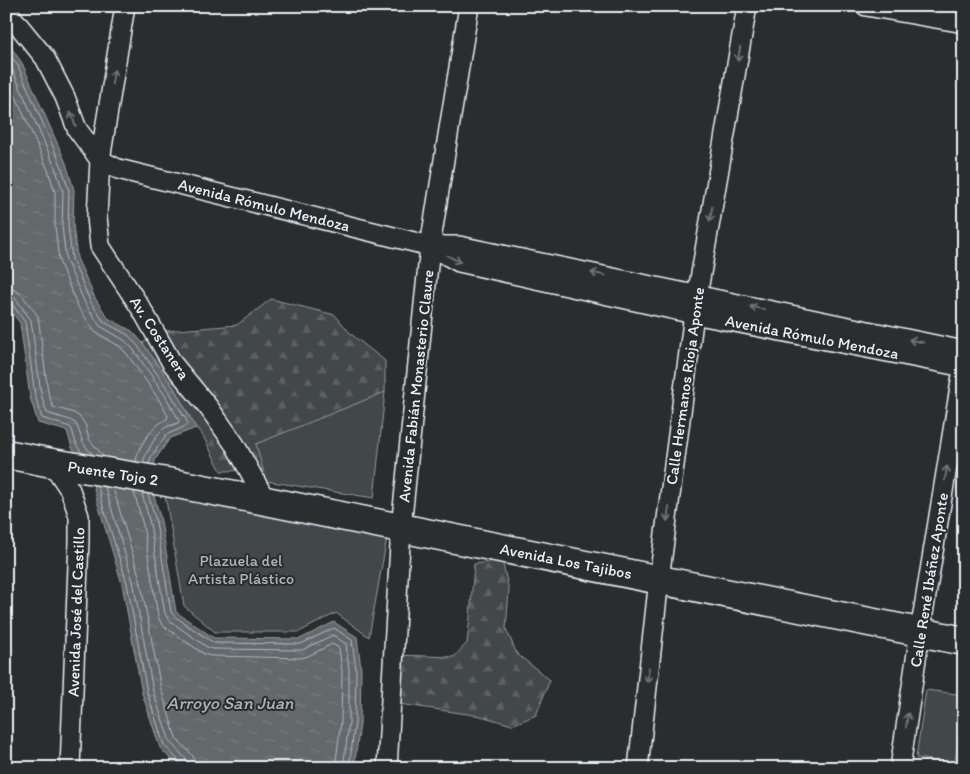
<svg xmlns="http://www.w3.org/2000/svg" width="970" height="774" font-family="Itim,sans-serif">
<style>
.forest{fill:url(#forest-firs);stroke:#959ca0}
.park{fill:#424648;stroke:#959ca0}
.water{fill:url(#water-ripples);stroke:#989fa3}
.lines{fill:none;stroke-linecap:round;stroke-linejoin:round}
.shore{stroke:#b3bac0;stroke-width:1}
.minor-casing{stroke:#e8f1f8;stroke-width:22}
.primary-casing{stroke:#e8f1f8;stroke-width:31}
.minor{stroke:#2a2d2e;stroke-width:19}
.primary{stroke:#2a2d2e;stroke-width:28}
.oneway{stroke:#6c7275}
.labels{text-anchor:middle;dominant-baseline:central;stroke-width:4;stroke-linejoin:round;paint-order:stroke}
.street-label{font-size:16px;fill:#e8f1f8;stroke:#2a2d2e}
.park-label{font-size:16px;fill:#aeb5ba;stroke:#2a2d2e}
.water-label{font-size:18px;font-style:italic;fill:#acb3b9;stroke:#2a2d2e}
</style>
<defs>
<pattern id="forest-firs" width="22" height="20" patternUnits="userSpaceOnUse" patternTransform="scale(1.25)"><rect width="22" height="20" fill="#424648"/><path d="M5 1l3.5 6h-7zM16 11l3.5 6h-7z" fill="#5d6163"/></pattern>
<pattern id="water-ripples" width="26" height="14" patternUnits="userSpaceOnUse" patternTransform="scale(1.25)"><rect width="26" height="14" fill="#63686b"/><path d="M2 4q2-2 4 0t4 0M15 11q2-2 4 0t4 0" fill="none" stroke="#797e81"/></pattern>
</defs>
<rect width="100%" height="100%" fill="#2a2d2e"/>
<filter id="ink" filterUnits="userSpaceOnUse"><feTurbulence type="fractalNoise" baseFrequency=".02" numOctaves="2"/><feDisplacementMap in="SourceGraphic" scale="10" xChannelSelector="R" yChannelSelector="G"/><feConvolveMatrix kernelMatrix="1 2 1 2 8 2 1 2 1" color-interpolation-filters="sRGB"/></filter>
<g filter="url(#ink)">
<!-- forest -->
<g class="forest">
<polygon points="271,299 335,315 351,334 385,361 385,392 334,463 301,469 221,471 203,436 196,428 174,388 142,343 166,331 237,325"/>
<polygon points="502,560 509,590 506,629 517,654 550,680 536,715 512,725 481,716 392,703 396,655 454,657 467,643 470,617 474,564"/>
</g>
<!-- park -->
<g class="park">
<polygon points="385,392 374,498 266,481 256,444"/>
<polygon points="165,494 388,532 369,637 336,613 299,632 215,632 184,606"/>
<polygon points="926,690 964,695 955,764 916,758"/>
</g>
<!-- water -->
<polygon class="water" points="6,40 22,63 66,163 74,190 73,225 77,258 95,298 108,318 132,331 142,342 174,388 196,428 170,438 155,460 152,488 161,521 176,612 214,638 300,639 334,622 357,637 361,669 360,724 354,768 179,768 160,748 142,693 122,584 98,504 89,469 72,448 67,431 38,423 30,397 20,323 6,305"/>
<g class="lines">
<!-- shore -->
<g class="shore">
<polyline points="6,49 18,66 61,165 69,191 68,225 72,259 90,301 104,322 128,335 138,346 169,391 188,423 186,426 166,435 151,457 149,464"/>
<path d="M 6,60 L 12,69 L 55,167 L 63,191 L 62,226 L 66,260 L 85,303 L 100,326 L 124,340 L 133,349 L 164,394 L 179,420 L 178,423 C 173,425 166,426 162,430 C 156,436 144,455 143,463"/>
<path d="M 6,74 L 48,170 L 55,192 L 55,226 L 59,261 L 78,307 L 95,332 L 119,346 L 127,354 L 158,398 L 168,416 L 167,419 C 153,425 137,447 136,462"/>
<polyline points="6,288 15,290 21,294 38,316 48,392 53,407 74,413 80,417 85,424 89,439 103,456"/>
<polyline points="6,296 12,297 16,299 31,320 41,394 47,413 70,420 75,423 78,428 83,443 92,454"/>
<polyline points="6,302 12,304 25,322 35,395 42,418 70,427 72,430 77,446 82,453"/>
<polyline points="98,486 102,503 127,583 147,692 164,745 181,763 182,768"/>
<polyline points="105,487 133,581 153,691 170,742 186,759 189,768"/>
<polyline points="113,488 140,579 161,689 176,738 192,755 196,762 196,768"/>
<polyline points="134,492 143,525 158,616 161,623 165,627 204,654 211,656 301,658 308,656 332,644 339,648 342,671 341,722 335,768"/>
<polyline points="142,493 150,524 165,614 170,621 207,647 212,649 302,650 333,635 346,644 349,670 349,723 343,768"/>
<polyline points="148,494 156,522 171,612 174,616 214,643 301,644 334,628 352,640 356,670 355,723 349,768"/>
</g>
<defs>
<g id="minor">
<polyline points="125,6 100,160 97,217 100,246 142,310 172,363 209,408 235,445 266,501"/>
<polyline points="866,6 964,23"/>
<polyline points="6,10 45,58 65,97 77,129 100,160 118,169 430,246"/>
<polyline points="964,351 459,246 430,246 459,262 694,314 964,367"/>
<polyline points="52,463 70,490 79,516 79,540 70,768"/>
<polyline points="387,768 401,528 430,246 469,6"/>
<polyline points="638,768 659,579 694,314 747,6"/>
<polyline points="900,768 920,632 964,363"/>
</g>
<polyline id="primary" points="6,454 52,463 167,482 266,501 964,641"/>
</defs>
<!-- minor casing -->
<use href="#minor" class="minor-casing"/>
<!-- primary casing -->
<use href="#primary" class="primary-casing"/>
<!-- minor -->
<use href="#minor" class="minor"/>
<!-- primary -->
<use href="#primary" class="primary"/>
</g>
<!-- one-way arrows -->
<defs><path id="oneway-shaft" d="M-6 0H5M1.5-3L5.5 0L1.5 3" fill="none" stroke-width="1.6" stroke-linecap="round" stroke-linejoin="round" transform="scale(1.25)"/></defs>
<g class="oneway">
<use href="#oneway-shaft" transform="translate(739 54) rotate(100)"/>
<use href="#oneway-shaft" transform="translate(113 77) rotate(-81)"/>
<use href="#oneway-shaft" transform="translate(73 119) rotate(-110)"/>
<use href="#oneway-shaft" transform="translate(711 214) rotate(100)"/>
<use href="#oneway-shaft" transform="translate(454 259) rotate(26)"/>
<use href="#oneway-shaft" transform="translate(598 274) rotate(-168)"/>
<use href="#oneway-shaft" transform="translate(757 308) rotate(-168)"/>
<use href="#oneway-shaft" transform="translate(916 341) rotate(-168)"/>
<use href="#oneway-shaft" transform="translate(946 473) rotate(-81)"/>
<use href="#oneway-shaft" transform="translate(668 514) rotate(98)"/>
<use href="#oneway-shaft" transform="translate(648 675) rotate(96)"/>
<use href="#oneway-shaft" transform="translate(907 720) rotate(-82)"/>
</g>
</g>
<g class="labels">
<!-- street labels -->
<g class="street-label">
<text transform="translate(264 205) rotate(14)">Avenida Rómulo Mendoza</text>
<text transform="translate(812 337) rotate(11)">Avenida Rómulo Mendoza</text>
<text transform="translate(160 338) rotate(57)">Av. Costanera</text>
<text transform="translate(416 386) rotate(-84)">Avenida Fabián Monasterio Claure</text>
<text transform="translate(685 386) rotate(-82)">Calle Hermanos Rioja Aponte</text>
<text transform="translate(113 473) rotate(9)">Puente Tojo 2</text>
<text transform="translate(566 561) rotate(11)">Avenida Los Tajibos</text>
<text transform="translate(929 580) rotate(-81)">Calle René Ibáñez Aponte</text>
<text transform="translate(76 612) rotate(-88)">Avenida José del Castillo</text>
</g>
<!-- park labels -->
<g class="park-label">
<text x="241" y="560">Plazuela del<tspan x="241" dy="18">Artista Plástico</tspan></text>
</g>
<!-- water labels -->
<g class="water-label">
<text x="230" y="703">Arroyo San Juan</text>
</g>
</g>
<!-- margin -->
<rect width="970" height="774" fill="none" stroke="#2a2d2e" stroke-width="25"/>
<rect x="12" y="12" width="945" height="749" fill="none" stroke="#e8f1f8" stroke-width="2" filter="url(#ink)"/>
</svg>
